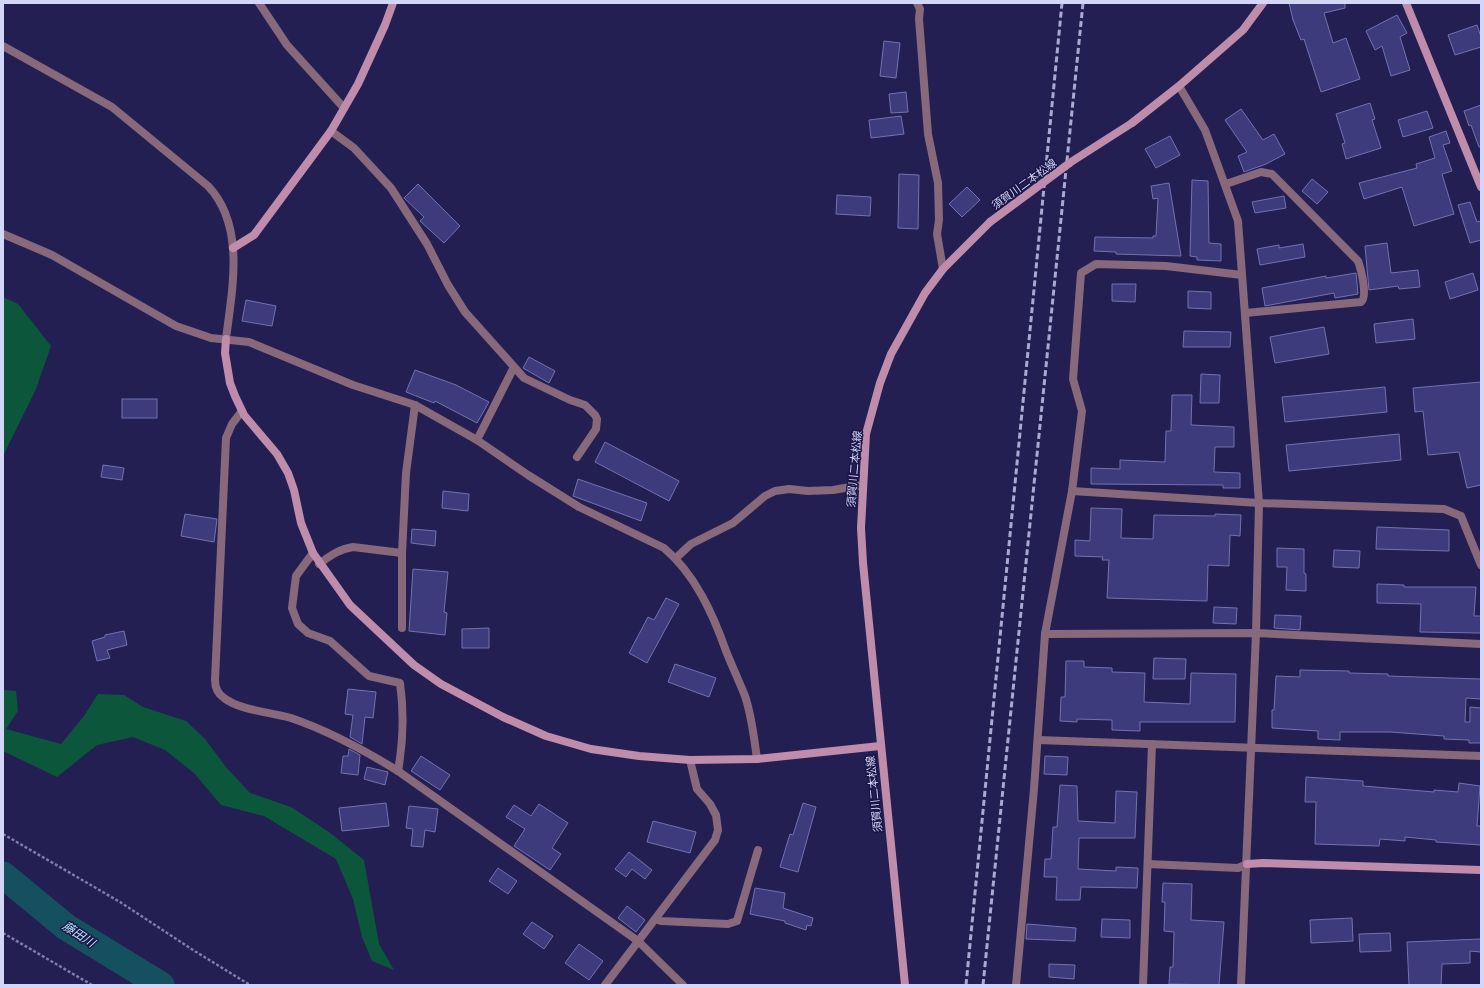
<svg xmlns="http://www.w3.org/2000/svg" width="1484" height="988" font-family="Merriweather,'Noto Sans JP',serif">
<style>
.green{fill:#0c573b}
.lines{fill:none;stroke-linecap:round;stroke-linejoin:round}
.river{stroke:#155061;stroke-width:27}
.building{fill:#3e3b7d;stroke:#7172ae}
.path{stroke:#7d7da7;stroke-width:2.5;stroke-dasharray:3 2;stroke-linecap:butt}
.street{stroke:#88687b;stroke-width:8}
.secondary{stroke:#bf8cab;stroke-width:8}
.rail{stroke:#a9aad0;stroke-width:3;stroke-dasharray:6 3;stroke-linecap:butt}
.secondary-bridge{stroke:#bf8cab;stroke-width:8}
.labels{text-anchor:middle;dominant-baseline:central;stroke-width:3;stroke-linejoin:round;paint-order:stroke}
.street-label{font-size:11px;fill:#d3d6f7;stroke:#1b1548}
.water-label{font-size:12px;font-style:italic;fill:#b3e3f5;stroke:#1b1548}
</style>
<rect width="100%" height="100%" fill="#231f53"/>
<!-- green -->
<g class="green">
<polygon points="3,297 18,304 51,346 36,389 3,456"/>
<polygon points="3,690 16,691 18,711 6,729 61,744 84,716 98,694 124,695 143,707 186,721 205,739 226,767 250,793 291,807 329,832 364,860 379,944 394,970 372,961 362,937 353,899 336,859 264,816 221,805 194,773 165,750 133,737 97,745 57,777 3,751"/>
</g>
<g class="lines">
<!-- river -->
<polyline class="river" points="3,875 66,927 161,985"/>
</g>
<!-- building -->
<g class="building">
<polygon points="1289,3 1345,3 1345,8 1324,13 1333,43 1346,38 1360,79 1321,92 1304,39 1301,40 1293,20"/>
<polygon points="1397,15 1407,33 1400,37 1410,70 1391,76 1382,46 1375,50 1366,31"/>
<polygon points="1477,25 1481,37 1481,47 1455,55 1448,35"/>
<polygon points="884,41 900,43 896,78 880,76"/>
<polygon points="906,92 908,112 891,113 889,94"/>
<polygon points="1370,103 1375,119 1372,120 1381,148 1346,159 1342,144 1345,143 1336,114"/>
<polygon points="1481,105 1481,147 1479,147 1471,125 1469,126 1464,111"/>
<polygon points="1241,109 1263,140 1274,134 1285,154 1266,164 1244,172 1238,156 1247,152 1225,120"/>
<polygon points="1427,111 1433,128 1403,137 1398,120"/>
<polygon points="901,116 904,134 871,138 869,120"/>
<polygon points="1446,131 1450,143 1443,145 1452,171 1442,174 1454,214 1414,226 1402,187 1364,199 1359,183 1417,168 1416,164 1435,158 1429,137"/>
<polygon points="1170,136 1180,155 1156,168 1145,149"/>
<polygon points="899,174 919,175 918,229 898,228"/>
<polygon points="1312,179 1328,192 1317,204 1302,191"/>
<polygon points="1192,180 1208,181 1209,243 1221,244 1221,261 1197,260 1197,257 1190,256"/>
<polygon points="1169,183 1181,256 1116,254 1116,252 1094,251 1095,237 1153,238 1153,236 1156,236 1158,198 1153,199 1151,186"/>
<polygon points="418,184 460,226 444,243 420,221 424,217 404,198"/>
<polygon points="967,187 980,200 962,217 949,204"/>
<polygon points="837,195 871,197 870,216 836,214"/>
<polygon points="1284,196 1286,208 1255,213 1252,202"/>
<polygon points="1470,202 1477,222 1481,221 1481,240 1470,243 1458,205"/>
<polygon points="1387,243 1391,273 1418,270 1420,287 1399,289 1398,286 1369,290 1365,246"/>
<polygon points="1303,244 1305,257 1260,265 1257,249 1279,245 1279,248"/>
<polygon points="1356,273 1358,294 1335,298 1334,293 1265,306 1262,288 1326,276 1326,278"/>
<polygon points="1473,273 1478,290 1450,299 1445,282"/>
<polygon points="1112,284 1136,284 1135,302 1112,301"/>
<polygon points="1188,291 1211,292 1211,309 1188,308"/>
<polygon points="246,300 276,306 272,326 242,321"/>
<polygon points="1413,319 1415,339 1376,343 1374,324"/>
<polygon points="1324,327 1329,354 1275,363 1270,337"/>
<polygon points="1184,331 1231,332 1230,347 1183,347"/>
<polygon points="529,357 555,371 549,383 523,368"/>
<polygon points="415,370 456,385 489,402 477,423 435,401 434,403 406,392"/>
<polygon points="1201,374 1220,375 1219,403 1200,403"/>
<polygon points="1481,382 1481,485 1467,488 1459,452 1428,455 1423,411 1415,412 1413,388"/>
<polygon points="1385,387 1387,412 1285,422 1282,397"/>
<polygon points="1172,395 1192,395 1191,425 1234,427 1234,447 1215,447 1214,472 1240,473 1240,488 1223,488 1223,485 1091,484 1091,468 1120,469 1120,460 1165,462 1166,431 1171,431"/>
<rect x="122" y="399" width="35" height="19"/>
<polygon points="1399,434 1401,460 1289,471 1286,445"/>
<polygon points="605,442 679,481 669,501 595,462"/>
<polygon points="103,465 124,468 122,480 101,477"/>
<polygon points="578,479 647,503 641,521 573,496"/>
<polygon points="443,491 469,494 468,511 442,508"/>
<polygon points="1091,508 1122,509 1121,538 1153,539 1154,515 1215,516 1215,514 1241,515 1240,536 1230,535 1229,566 1208,565 1207,601 1107,598 1109,560 1102,560 1103,557 1075,556 1075,540 1090,541"/>
<polygon points="185,514 217,519 214,542 181,536"/>
<polygon points="1377,527 1449,530 1449,551 1376,549"/>
<polygon points="412,529 436,531 435,546 411,543"/>
<polygon points="1277,548 1304,549 1304,573 1306,574 1306,591 1286,590 1287,567 1277,567"/>
<polygon points="1334,550 1360,551 1359,568 1333,567"/>
<polygon points="413,569 448,572 444,612 447,613 445,635 409,631"/>
<polygon points="1377,584 1404,585 1404,587 1476,587 1474,616 1481,616 1481,633 1420,632 1421,604 1377,603"/>
<polygon points="666,598 679,604 647,663 629,653 648,617 654,620"/>
<polygon points="1214,607 1237,608 1236,624 1213,623"/>
<polygon points="1275,615 1301,616 1300,630 1274,628"/>
<polygon points="489,628 489,648 462,648 462,629"/>
<polygon points="124,631 127,645 107,650 110,658 97,661 92,641 105,637 105,635"/>
<polygon points="1154,658 1186,659 1185,679 1153,679"/>
<polygon points="1066,661 1084,661 1084,667 1112,668 1112,672 1145,673 1144,702 1190,704 1191,673 1236,674 1235,722 1140,722 1140,731 1112,730 1112,720 1077,719 1077,722 1060,721 1061,697 1065,697"/>
<polygon points="675,664 716,678 709,697 668,682"/>
<polygon points="1300,670 1349,671 1349,673 1388,674 1388,676 1481,679 1481,699 1466,698 1465,722 1470,722 1470,707 1481,708 1481,743 1469,743 1469,740 1444,739 1444,736 1390,732 1340,732 1340,740 1318,739 1318,731 1272,728 1272,710 1274,710 1276,676 1300,677"/>
<polygon points="348,689 376,692 373,718 365,717 362,744 350,737 353,715 345,714"/>
<polygon points="349,749 360,755 358,775 341,773 343,756 348,756"/>
<polygon points="421,756 450,775 440,790 411,771"/>
<polygon points="1045,756 1068,757 1067,775 1044,774"/>
<polygon points="367,767 388,772 385,785 364,779"/>
<polygon points="1306,777 1363,781 1363,786 1434,792 1434,790 1458,792 1459,783 1480,786 1477,826 1481,826 1481,845 1436,842 1436,840 1405,837 1405,841 1380,839 1379,846 1315,844 1316,802 1305,802"/>
<polygon points="1060,785 1077,786 1078,821 1115,823 1116,791 1137,792 1135,838 1079,838 1078,869 1116,871 1116,867 1138,868 1137,888 1081,887 1080,900 1056,900 1057,877 1044,877 1045,859 1051,859 1053,827 1057,827"/>
<polygon points="386,803 389,826 342,831 339,808"/>
<polygon points="803,803 816,807 798,872 780,867 790,834 793,835"/>
<polygon points="539,804 568,823 552,848 561,854 550,870 514,846 525,829 506,817 514,805 531,816"/>
<polygon points="409,806 438,809 435,832 425,830 423,847 411,846 413,829 406,828"/>
<polygon points="653,821 696,832 690,853 647,842"/>
<polygon points="629,852 652,870 645,879 632,869 626,877 615,869"/>
<polygon points="498,868 517,881 508,894 489,881"/>
<polygon points="1163,883 1192,884 1191,920 1224,922 1219,985 1169,984 1170,967 1173,967 1174,932 1164,931 1165,902 1162,902"/>
<polygon points="755,888 785,893 783,908 813,918 811,926 807,925 806,930 785,923 785,921 750,914"/>
<polygon points="627,906 645,920 636,932 618,918"/>
<polygon points="1352,918 1353,941 1311,943 1310,920"/>
<polygon points="1102,919 1130,920 1130,938 1101,937"/>
<polygon points="532,922 553,936 544,949 523,934"/>
<polygon points="1027,924 1076,928 1075,941 1026,939"/>
<polygon points="1390,933 1391,951 1360,952 1359,934"/>
<polygon points="1481,939 1481,952 1470,951 1470,963 1442,964 1441,985 1409,985 1407,942"/>
<polygon points="579,944 603,961 589,980 565,963"/>
<polygon points="1049,964 1075,965 1074,979 1049,977"/>
</g>
<g class="lines">
<!-- path -->
<g class="path">
<polyline points="3,834 120,902 193,950 250,985"/>
<polyline points="3,933 92,985"/>
</g>
<!-- street -->
<g class="street">
<polyline points="259,3 287,45 344,108"/>
<polyline points="917,3 920,9 919,19 928,134 938,183 939,220 937,234 943,269"/>
<path d="M 3,46 L 112,107 L 208,186 C 246,226 232,290 226,339"/>
<polyline points="1179,86 1205,130 1238,221 1259,503 1256,633 1241,985"/>
<polyline points="331,131 354,148 391,188 427,244 448,285 465,312 524,378 570,400 585,405 595,415 597,419 596,429 577,457"/>
<path d="M 1226,184 L 1261,172 L 1272,174 L 1358,261 C 1361,269 1368,297 1361,302 L 1245,313"/>
<path d="M 3,234 L 52,255 L 176,326 L 211,338 L 249,342 L 353,385 L 415,405 L 477,440 L 528,475 L 579,507 L 664,548 C 695,574 713,614 726,651 C 732,666 739,681 745,696 C 752,717 754,738 757,759"/>
<path d="M 242,411 L 232,424 L 226,438 L 215,680 C 215,688 218,694 224,698 C 241,711 272,712 291,718 C 329,731 364,750 398,771 L 638,941 L 683,985"/>
<polyline points="477,440 514,367"/>
<polyline points="1072,491 1259,503 1444,509 1461,516 1481,565"/>
<path d="M 313,553 L 296,576 L 292,608 L 298,624 L 308,633 L 330,641 L 369,676 L 400,683 C 404,711 403,743 398,771"/>
<polyline points="676,558 691,544 733,523 765,496 775,491 789,489 808,491 833,490 862,485"/>
<path d="M 319,564 C 330,556 339,549 353,547 L 402,553"/>
<polyline points="402,628 402,553 406,473 415,405"/>
<polyline points="1045,634 1256,633 1481,644"/>
<polyline points="1038,740 1481,756"/>
<polyline points="1148,864 1238,868 1247,864"/>
<polyline points="655,919 661,921 728,924 737,921 758,850"/>
<polyline points="605,985 715,840 718,830 716,815 710,804 697,789 690,760"/>
<polyline points="1016,985 1034,789 1045,634 1072,491 1082,411 1073,379 1081,273 1096,264 1166,266 1242,275"/>
<polyline points="1143,985 1152,744"/>
</g>
<!-- secondary -->
<g class="secondary">
<polyline points="1406,3 1481,187"/>
<polyline points="1132,123 1179,86 1243,30 1263,3"/>
<polyline points="233,248 254,235 331,131 358,84 385,25 393,3"/>
<polyline points="226,339 225,353 230,383 235,396 244,415 277,454 288,473 294,490 301,523 313,553 350,605 414,665 441,684 503,717 546,736 591,749 639,756 690,760 757,759 880,746"/>
<polyline points="1247,864 1263,863 1481,870"/>
<polyline points="905,985 863,563 861,528 866,434 880,383 891,354 925,293 943,269 990,222"/>
</g>
<!-- rail -->
<g class="rail">
<polyline points="966,985 1062,3"/>
<polyline points="983,985 1083,3"/>
</g>
<!-- secondary-bridge -->
<polyline class="secondary-bridge" points="990,222 1071,162 1132,123"/>
</g>
<g class="labels">
<!-- street labels -->
<g class="street-label">
<text transform="translate(1024 184) rotate(-36)">須賀川二本松線</text>
<text transform="translate(854 469) rotate(-85)">須賀川二本松線</text>
<text transform="translate(874 794) rotate(-96)">須賀川二本松線</text>
</g>
<!-- water labels -->
<g class="water-label">
<text transform="translate(79 934) rotate(33)">藤田川</text>
</g>
</g>
<!-- border -->
<rect width="1484" height="988" fill="none" stroke="#d3d6f7" stroke-width="8"/>
</svg>
